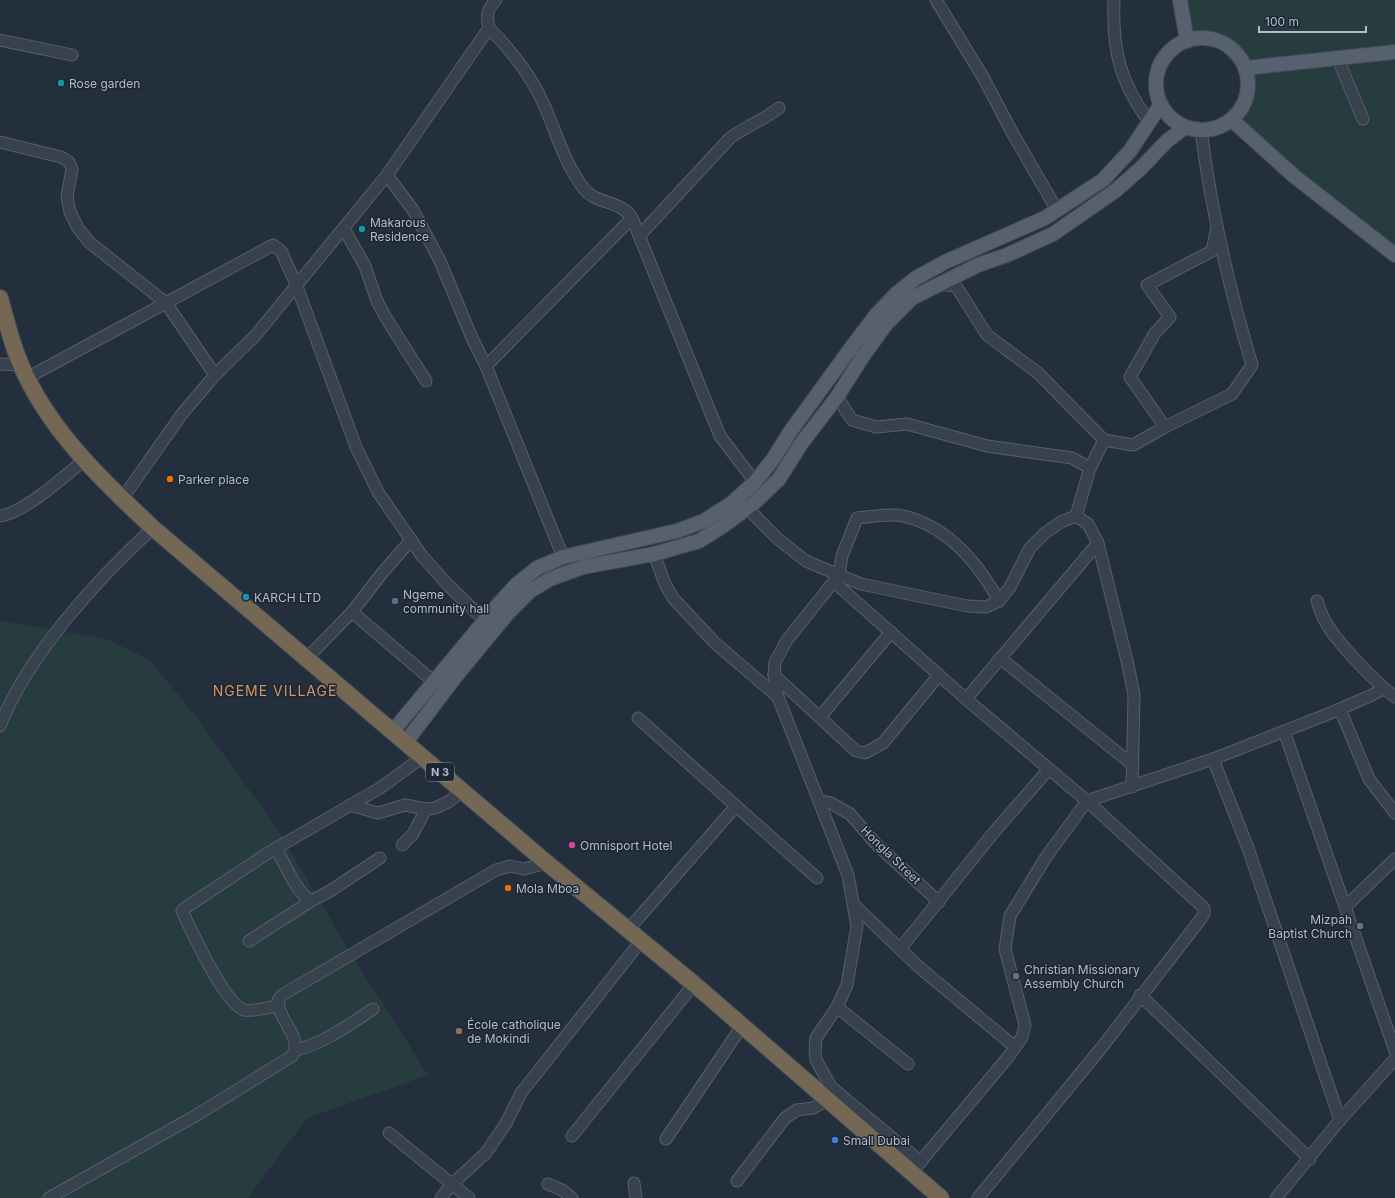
<svg xmlns="http://www.w3.org/2000/svg" width="1395" height="1198" font-family="Inter,sans-serif">
<style>
.green{fill:#263c3f}
.lines{fill:none;stroke-linecap:round;stroke-linejoin:round}
.minor-casing{stroke:#565f6c;stroke-width:13}
.major-casing{stroke:#414a57;stroke-width:16}
.highway-casing{stroke:#434c59;stroke-width:18}
.minor{stroke:#38414e;stroke-width:11}
.major{stroke:#56606e;stroke-width:14}
.highway{stroke:#746855;stroke-width:16}
.culture-dot{fill:#0f9aa8;stroke:#1d2633;stroke-width:1.5}
.food-dot{fill:#e8710a;stroke:#1d2633;stroke-width:1.5}
.service-dot{fill:#5c6f8a;stroke:#1d2633;stroke-width:1.5}
.hotel-dot{fill:#d1479c;stroke:#1d2633;stroke-width:1.5}
.worship-dot{fill:#6b7280;stroke:#1d2633;stroke-width:1.5}
.education-dot{fill:#8d6e63;stroke:#1d2633;stroke-width:1.5}
.shop-dot{fill:#3f7fe0;stroke:#1d2633;stroke-width:1.5}
.labels{text-anchor:middle;dominant-baseline:central;stroke-width:3;stroke-linejoin:round;paint-order:stroke}
.shield{fill:#1d2633;stroke:#878f9c;stroke-width:1}
.shield-label{font-size:11px;font-weight:bold;fill:#b4bcc9}
.poi-label{font-size:12px;fill:#b4bcc9;stroke:#1d2633;text-anchor:start}
.street-label{font-size:12px;fill:#b4bcc9;stroke:#1d2633}
.quarter-label{font-size:14px;letter-spacing:1px;fill:#d59563;stroke:#1d2633}
</style>
<rect width="100%" height="100%" fill="#242f3e"/>
<!-- green -->
<g class="green">
<path d="M 1171,0 L 1395,0 L 1395,252 L 1370,237 L 1238,119 C 1276,78 1233,17 1182,39 Z"/>
<polygon points="0,621 106,639 150,660 194,714 275,825 345,944 428,1075 307,1118 248,1198 0,1198"/>
</g>
<g class="lines">
<defs>
<g id="minor">
<polyline points="936,0 983,77 1013,134 1057,210"/>
<path d="M 1114,0 C 1112,51 1120,82 1150,123"/>
<path d="M 489,28 C 513,52 532,76 545,107 C 557,135 565,164 584,189 C 596,204 622,201 632,218 L 720,436 L 755,482"/>
<polyline points="0,40 72,55"/>
<polyline points="1337,57 1363,119"/>
<path d="M 1201,130 C 1211,210 1229,288 1252,365 L 1232,394 L 1165,427 L 1130,377 L 1155,333 L 1170,317 L 1147,285 L 1212,251 L 1217,227"/>
<polyline points="0,142 61,157 69,162 72,169 67,197 70,212 78,228 89,242 166,303 215,375"/>
<polyline points="387,175 413,210 440,261 472,338 486,366 563,557"/>
<polyline points="344,229 365,266 377,301 386,318 426,381"/>
<path d="M 640,235 L 730,138 C 747,126 763,120 779,108"/>
<polyline points="939,284 956,286 987,335 1038,373 1104,440"/>
<polyline points="0,364 21,365"/>
<polyline points="486,366 632,218"/>
<polyline points="27,378 273,245 281,251 296,284 356,447 378,492 422,556 448,585 484,620"/>
<polyline points="837,397 852,420 876,427 907,424 987,446 1072,458 1090,468"/>
<path d="M 122,499 L 182,414 L 215,375 L 255,336 L 387,175 L 489,28 C 486,16 487,9 496,0"/>
<polyline points="747,508 778,539 806,561 839,575 861,584 967,606 986,607 999,601 1010,587 1030,548 1045,533 1061,522 1076,516"/>
<path d="M 0,516 C 24,513 65,476 84,460"/>
<polyline points="1076,516 1088,524 1098,543 1128,665 1134,695 1132,787"/>
<polyline points="1076,516 1090,468 1104,440 1133,445 1165,427"/>
<polyline points="654,554 665,584 673,598 715,643 778,697"/>
<polyline points="834,582 966,699 1087,801 1204,908 1204,914 1200,920 1102,1047 978,1198"/>
<path d="M 1317,601 C 1319,607 1321,613 1324,619 C 1334,640 1376,683 1395,697"/>
<polyline points="352,612 433,681"/>
<polyline points="307,658 352,612 383,572 411,540"/>
<polyline points="1000,658 1133,765"/>
<polyline points="774,675 856,751 865,753 883,743 939,675"/>
<polyline points="966,699 1098,543"/>
<polyline points="1340,709 1369,779 1395,813"/>
<polyline points="820,717 891,632"/>
<path d="M 0,726 C 27,656 98,578 153,528"/>
<polyline points="1284,731 1395,1051"/>
<polyline points="1213,759 1248,848 1340,1120"/>
<polyline points="820,801 831,803 850,814 877,845 939,902"/>
<polyline points="350,805 378,813 405,805 426,809 435,808 448,802 463,791"/>
<polyline points="736,806 817,878"/>
<polyline points="402,845 413,834 426,809"/>
<path d="M 276,848 C 284,862 297,894 311,901 L 330,891 L 380,858"/>
<polyline points="854,905 920,968 1015,1047"/>
<polyline points="1345,907 1395,859"/>
<polyline points="628,930 736,806 638,718"/>
<polyline points="249,941 311,901"/>
<polyline points="900,949 995,831 1049,769"/>
<polyline points="1140,995 1310,1159"/>
<path d="M 278,1006 C 270,1007 251,1012 244,1010 C 225,1004 192,932 182,911 L 185,908 L 268,853 L 380,788 L 423,757"/>
<polyline points="837,1007 908,1064"/>
<path d="M 296,1050 C 324,1043 349,1025 373,1009"/>
<polyline points="389,1133 469,1198"/>
<polyline points="572,1136 694,984"/>
<polyline points="666,1139 742,1026"/>
<path d="M 921,1162 L 831,1087 L 816,1060 L 815,1050 L 816,1038 L 837,1007 L 847,985 L 857,926 L 848,875 L 778,697 L 774,675 L 775,662 L 787,640 L 839,575 L 842,556 L 857,518 C 870,517 891,513 903,516 C 948,526 978,563 999,601"/>
<polyline points="916,1167 1009,1056 1022,1037 1025,1025 1005,949 1010,916 1046,857 1087,801 1213,759 1328,714 1370,696 1383,689"/>
<polyline points="737,1181 785,1118 797,1110 813,1108 828,1100"/>
<polyline points="634,1183 636,1198"/>
<polyline points="548,1184 562,1190 572,1198"/>
<path d="M 49,1198 L 195,1116 L 292,1056 C 304,1037 278,1022 278,1000 L 282,995 L 496,870 L 510,866 L 524,869 L 547,863"/>
<polyline points="441,1198 451,1185 486,1153 506,1123 521,1093 641,941"/>
<polyline points="1276,1198 1340,1120 1395,1059"/>
</g>
<g id="major">
<polyline points="1180,0 1187,41"/>
<circle cx="1202" cy="84" r="46"/>
<polyline points="1245,68 1395,52"/>
<polyline points="1232,120 1294,176 1395,255"/>
<polyline points="393,731 496,607 516,585 537,568 563,557 677,531 704,521 732,503 755,482 774,458 790,432 851,348 876,315 897,293 916,278 945,262 1045,218 1103,180 1130,151 1161,104"/>
<polyline points="406,742 456,676 508,613 530,591 550,579 583,567 654,554 699,541 723,526 754,503 779,479 801,444 837,397 863,356 886,324 912,298 978,265 1007,255 1053,234 1115,191 1140,169 1167,141 1185,127"/>
</g>
<path id="highway" d="M 0,298 C 7,324 14,352 26,376 C 55,436 105,483 153,528 L 547,863 L 694,984 L 941,1198"/>
</defs>
<!-- minor casing -->
<use href="#minor" class="minor-casing"/>
<!-- major casing -->
<use href="#major" class="major-casing"/>
<!-- highway casing -->
<use href="#highway" class="highway-casing"/>
<!-- minor -->
<use href="#minor" class="minor"/>
<!-- major -->
<use href="#major" class="major"/>
<!-- highway -->
<use href="#highway" class="highway"/>
</g>
<!-- markers -->
<g class="culture-dot">
<circle cx="61" cy="83" r="4"/>
<circle cx="362" cy="229" r="4"/>
<circle cx="246" cy="597" r="4"/>
</g>
<g class="food-dot">
<circle cx="170" cy="479" r="4"/>
<circle cx="508" cy="888" r="4"/>
</g>
<circle class="service-dot" cx="395" cy="601" r="4"/>
<circle class="hotel-dot" cx="572" cy="845" r="4"/>
<g class="worship-dot">
<circle cx="1360" cy="926" r="4"/>
<circle cx="1016" cy="976" r="4"/>
</g>
<circle class="education-dot" cx="459" cy="1031" r="4"/>
<circle class="shop-dot" cx="835" cy="1140" r="4"/>
<g class="labels">
<!-- shield labels -->
<rect class="shield" x="426" y="763" width="28" height="18" rx="3"/>
<g class="shield-label">
<text x="440" y="772">N 3</text>
</g>
<!-- poi labels -->
<g class="poi-label">
<text x="69" y="83">Rose garden</text>
<text x="370" y="222">Makarous<tspan x="370" dy="14">Residence</tspan></text>
<text x="178" y="479">Parker place</text>
<text x="403" y="594">Ngeme<tspan x="403" dy="14">community hall</tspan></text>
<text x="254" y="597">KARCH LTD</text>
<text x="580" y="845">Omnisport Hotel</text>
<text x="516" y="888">Mola Mboa</text>
<text x="1352" y="919" text-anchor="end">Mizpah<tspan x="1352" dy="14">Baptist Church</tspan></text>
<text x="1024" y="969">Christian Missionary<tspan x="1024" dy="14">Assembly Church</tspan></text>
<text x="467" y="1024">École catholique<tspan x="467" dy="14">de Mokindi</tspan></text>
<text x="843" y="1140">Small Dubai</text>
</g>
<!-- street labels -->
<g class="street-label">
<text transform="translate(891 855) rotate(44)">Hongla Street</text>
</g>
<!-- quarter labels -->
<g class="quarter-label">
<text x="275" y="690">NGEME VILLAGE</text>
</g>
</g>
<!-- scale -->
<path d="M1259 26v6h107v-6" fill="none" stroke="#b4bcc9" stroke-width="2"/>
<text x="1265" y="26" font-size="12" fill="#b4bcc9" stroke="#1d2633" stroke-width="3" paint-order="stroke">100 m</text>
</svg>
